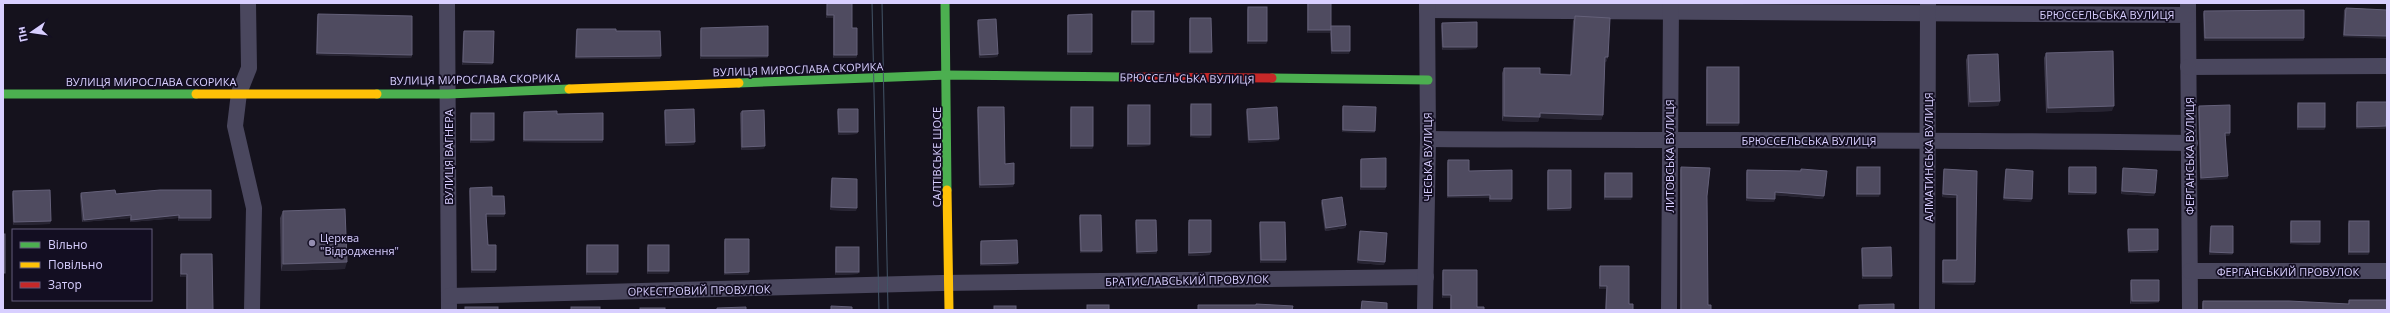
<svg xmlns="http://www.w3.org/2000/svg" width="2390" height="313" font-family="'Open Sans',sans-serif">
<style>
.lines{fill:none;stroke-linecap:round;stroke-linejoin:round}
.street{stroke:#4a475e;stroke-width:16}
.fast{stroke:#4caf50;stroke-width:9}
.slow{stroke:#ffc107;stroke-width:9}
.jam{stroke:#c62828;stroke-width:9}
.tram{stroke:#435568;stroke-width:1}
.wall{fill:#3f3b4d}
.shaded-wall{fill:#272432}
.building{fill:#4f4b60;stroke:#646079}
.poi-dot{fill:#948db0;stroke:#130e22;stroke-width:1.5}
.labels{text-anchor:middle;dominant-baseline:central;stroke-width:3.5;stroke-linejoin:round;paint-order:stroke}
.street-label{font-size:11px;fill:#d8cfff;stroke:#130e22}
.poi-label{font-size:11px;fill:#d8cfff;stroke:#130e22;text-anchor:start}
</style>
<rect width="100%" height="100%" fill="#15121d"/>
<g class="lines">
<!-- street -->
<g class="street">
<polyline points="248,3 249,68 239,93 235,126 254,208 252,310"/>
<polyline points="447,3 449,310"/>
<polyline points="2188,3 2190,310"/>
<polyline points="1427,10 2188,15"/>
<polyline points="2188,67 2387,66"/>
<path d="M 1428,139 C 1682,141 1936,139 2190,143"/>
<polyline points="2190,271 2387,271"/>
<polyline points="449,296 942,283 1426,277"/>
<polyline points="1425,310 1428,139 1427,3"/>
<polyline points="1669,310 1671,3"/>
<polyline points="1927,310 1928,4"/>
</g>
<!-- fast -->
<g class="fast">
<polyline points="945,3 947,190"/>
<polyline points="1272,78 1428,80"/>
<polyline points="739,83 947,75 1128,77"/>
<polyline points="3,94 196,94"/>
<polyline points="377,94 448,94 569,89"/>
</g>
<!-- slow -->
<g class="slow">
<polyline points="569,89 739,83"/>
<polyline points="196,94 377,94"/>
<polyline points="947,190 949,310"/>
</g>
<!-- jam -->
<polyline class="jam" points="1128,77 1272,78"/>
<!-- tram -->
<g class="tram">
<polyline points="872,3 879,310"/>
<polyline points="882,3 888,310"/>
</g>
</g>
<!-- wall -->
<g class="wall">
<polygon points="827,3 852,3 852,28 857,55 856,58 833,58 833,18 826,18"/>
<polygon points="1307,3 1331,3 1331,28 1349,54 1331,54 1330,31 1330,33 1307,33"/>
<polygon points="1248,7 1267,41 1266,44 1247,44 1247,10"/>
<polygon points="2346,8 2387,10 2343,37 2344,10"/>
<polygon points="1132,11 1154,42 1153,45 1131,45 1131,14"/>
<polygon points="2204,11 2304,38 2303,41 2204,41 2203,14"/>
<polygon points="318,14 412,55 411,58 316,55 317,17"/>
<polygon points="1068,15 1092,52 1091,55 1067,55 1067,17"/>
<polygon points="1575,16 1608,57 1606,62 1605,62 1603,115 1601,120 1539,118 1538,122 1502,121 1502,73 1504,68 1540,74 1570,75 1573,21"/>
<polygon points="1190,18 1212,52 1211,54 1189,54 1189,21"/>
<polygon points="978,20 998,54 997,57 979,58 977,23"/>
<polygon points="1442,23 1476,49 1442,50 1441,26"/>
<polygon points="701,28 768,56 767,58 700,59 700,31"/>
<polygon points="577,29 616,31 660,59 575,59 576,31"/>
<polygon points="464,31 492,65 462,65 463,34"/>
<polygon points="2046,53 2112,111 2046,113 2044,58"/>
<polygon points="1968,55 2000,101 1998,106 1968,107 1966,60"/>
<polygon points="1707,67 1739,123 1738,126 1706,126 1706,70"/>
<polygon points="2357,102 2387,102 2387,123 2386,123 2386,126 2385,129 2356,129 2356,105"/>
<polygon points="2298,103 2325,127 2324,130 2297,130 2297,106"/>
<polygon points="1191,104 1210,138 1190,137 1190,107"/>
<polygon points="1128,105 1150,144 1149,146 1127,147 1127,108"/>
<polygon points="1343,106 1375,131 1374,133 1342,132 1342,109"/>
<polygon points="2199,106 2230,133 2229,136 2225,136 2228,176 2227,179 2200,180 2198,109"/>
<polygon points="978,107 1005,164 1013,187 979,188 977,110"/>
<polygon points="1071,107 1093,146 1092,149 1070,149 1070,110"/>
<polygon points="838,109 857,134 838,135 837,112"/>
<polygon points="1247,109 1279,139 1278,141 1248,143 1246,112"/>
<polygon points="665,110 694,145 665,146 664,112"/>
<polygon points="742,111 764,149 741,150 740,113"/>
<polygon points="524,112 557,114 603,140 602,143 523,142 523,115"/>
<polygon points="471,113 493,142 470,143 470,116"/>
<polygon points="1361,159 1385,190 1360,190 1360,161"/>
<polygon points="1448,160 1469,171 1511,202 1489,202 1489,198 1447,198 1447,163"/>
<polygon points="1681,167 1707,196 1708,305 1711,310 1680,310 1680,170"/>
<polygon points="1857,167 1879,197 1856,197 1856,170"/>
<polygon points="2069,167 2095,195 2068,195 2068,170"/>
<polygon points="2123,168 2154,196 2121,194 2122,171"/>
<polygon points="1801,169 1823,199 1775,195 1774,202 1746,201 1746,173 1747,170 1800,171"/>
<polygon points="1944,169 1977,171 1974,285 1942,284 1942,262 1943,260 1956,260 1956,198 1942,197 1943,172"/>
<polygon points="2006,169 2031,202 2003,200 2005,172"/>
<polygon points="1548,170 1571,208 1570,211 1547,211 1547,172"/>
<polygon points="1605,173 1631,200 1604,200 1604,175"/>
<polygon points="832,178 856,211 830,210 831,181"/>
<polygon points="470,188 492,196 504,217 486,217 488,245 495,273 471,273 469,191"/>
<polygon points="13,191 50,224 13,225 12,194"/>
<polygon points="81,193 116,194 210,221 178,221 178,218 130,222 130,218 82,222 80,196"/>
<polygon points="1322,200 1346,225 1345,228 1325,231 1321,203"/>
<polygon points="283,211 345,269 281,271 280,218"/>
<polygon points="1080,215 1101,253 1080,253 1079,218"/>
<polygon points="1136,220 1157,251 1156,254 1136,254 1135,223"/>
<polygon points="1189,220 1210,255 1188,256 1188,223"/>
<polygon points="2291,221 2320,242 2319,245 2290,244 2290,223"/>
<polygon points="2349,221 2369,252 2368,255 2348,255 2348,224"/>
<polygon points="1260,222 1286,260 1285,263 1260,263 1259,225"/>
<polygon points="2211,226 2232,255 2209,255 2210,229"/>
<polygon points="2128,229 2158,250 2157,253 2128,253 2127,231"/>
<polygon points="1360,231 1384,265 1357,263 1359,234"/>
<polygon points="725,239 749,272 748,275 724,275 724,242"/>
<polygon points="981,241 1017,265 980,266 980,244"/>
<polygon points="587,245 617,275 586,275 586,248"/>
<polygon points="648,245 669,271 668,274 647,274 647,248"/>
<polygon points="836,247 858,274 835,275 835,250"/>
<polygon points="1862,248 1891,279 1862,279 1861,250"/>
<polygon points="181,254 213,310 186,310 186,277 180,277 180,257"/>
<polygon points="1600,266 1633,310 1605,310 1606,289 1599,289 1599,269"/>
<polygon points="1443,270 1477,307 1484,310 1450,310 1450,298 1442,298 1442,273"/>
<polygon points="2131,280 2159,301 2158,303 2130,304 2130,283"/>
<polygon points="2349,300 2387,310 2202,310 2202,304 2203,301 2348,304"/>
</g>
<!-- shaded-wall -->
<g class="shaded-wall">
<polygon points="827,15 834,15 833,18 826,18"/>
<polygon points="1308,30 1331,30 1330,33 1307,33"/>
<polygon points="2344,35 2387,36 2387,39 2343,37"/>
<polygon points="2205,38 2304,38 2303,41 2204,41"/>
<polygon points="1248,41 1267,41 1266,44 1247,44"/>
<polygon points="1132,42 1154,42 1153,45 1131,45"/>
<polygon points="1443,47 1477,47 1476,49 1442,50"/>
<polygon points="1332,51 1350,51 1349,54 1331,54"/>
<polygon points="1068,52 1092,52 1091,55 1067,55"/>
<polygon points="1190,52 1212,52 1211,54 1189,54"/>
<polygon points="317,53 412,55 411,58 316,55"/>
<polygon points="998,54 997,57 979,58 980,55"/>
<polygon points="834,55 857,55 856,58 833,58"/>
<polygon points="661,56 660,59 575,59 576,57"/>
<polygon points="701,56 768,56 767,58 700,59"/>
<polygon points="1605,57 1608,57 1606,62 1603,62"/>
<polygon points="463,62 493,63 492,65 462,65"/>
<polygon points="2000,101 1998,106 1968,107 1970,102"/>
<polygon points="2114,106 2112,111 2046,113 2048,108"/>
<polygon points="1540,113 1603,115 1601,120 1539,118 1538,122 1502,121 1504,116"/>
<polygon points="1707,123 1739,123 1738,126 1706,126"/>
<polygon points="2386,126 2385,129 2356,129 2357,127"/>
<polygon points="2298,127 2325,127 2324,130 2297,130"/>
<polygon points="1343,130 1375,131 1374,133 1342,132"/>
<polygon points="839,132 858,132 857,134 838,135"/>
<polygon points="2225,133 2230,133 2229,136 2224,136"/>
<polygon points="1191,135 1211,135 1210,138 1190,137"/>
<polygon points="1279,139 1278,141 1248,143 1249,140"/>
<polygon points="471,140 494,140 493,142 470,143"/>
<polygon points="524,140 603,140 602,143 523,142"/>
<polygon points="695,142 694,145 665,146 666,143"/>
<polygon points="1128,144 1150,144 1149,146 1127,147"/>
<polygon points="765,146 764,149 741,150 742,147"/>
<polygon points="1071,146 1093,146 1092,149 1070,149"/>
<polygon points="2228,176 2227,179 2200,180 2201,178"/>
<polygon points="1014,184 1013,187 979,188 980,185"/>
<polygon points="1361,187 1386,187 1385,190 1360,190"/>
<polygon points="2122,191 2155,193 2154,196 2121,194"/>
<polygon points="1775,192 1824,196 1823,199 1774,195"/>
<polygon points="2069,192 2096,193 2095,195 2068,195"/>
<polygon points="1857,194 1880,194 1879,197 1856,197"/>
<polygon points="1943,194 1957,195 1956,198 1942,197"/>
<polygon points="1490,195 1489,198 1447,198 1448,196"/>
<polygon points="1605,197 1632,197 1631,200 1604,200"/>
<polygon points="1747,198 1775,199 1774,202 1746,201"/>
<polygon points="2004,198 2032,199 2031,202 2003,200"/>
<polygon points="1490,199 1512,199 1511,202 1489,202"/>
<polygon points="831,207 857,208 856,211 830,210"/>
<polygon points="1571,208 1570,211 1547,211 1548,209"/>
<polygon points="486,214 505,214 504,217 485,217"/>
<polygon points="131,215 130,218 82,222 84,220"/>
<polygon points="179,215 178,218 130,222 131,220"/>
<polygon points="179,218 211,218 210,221 178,221"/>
<polygon points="51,221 50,224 13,225 14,222"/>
<polygon points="1346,225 1345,228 1325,231 1326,228"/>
<polygon points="2291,242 2320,242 2319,245 2290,244"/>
<polygon points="2158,250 2157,253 2128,253 2129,251"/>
<polygon points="1081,251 1102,251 1101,253 1080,253"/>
<polygon points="1157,251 1156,254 1136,254 1137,252"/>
<polygon points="1211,252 1210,255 1188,256 1189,253"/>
<polygon points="2210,252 2233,253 2232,255 2209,255"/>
<polygon points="2349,252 2369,252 2368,255 2348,255"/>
<polygon points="1261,260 1286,260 1285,263 1260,263"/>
<polygon points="1358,260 1385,262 1384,265 1357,263"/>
<polygon points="347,262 345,269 281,271 283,264"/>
<polygon points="1018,263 1017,265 980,266 981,264"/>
<polygon points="472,270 496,270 495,273 471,273"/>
<polygon points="648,271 669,271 668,274 647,274"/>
<polygon points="587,272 618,272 617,275 586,275"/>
<polygon points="749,272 748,275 724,275 725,273"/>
<polygon points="836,272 859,272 858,274 835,275"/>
<polygon points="181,274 187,274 186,277 180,277"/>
<polygon points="1863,276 1892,276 1891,279 1862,279"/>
<polygon points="1943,282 1975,282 1974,285 1942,284"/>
<polygon points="1600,286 1607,286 1606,289 1599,289"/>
<polygon points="1443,295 1451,295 1450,298 1442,298"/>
<polygon points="2132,301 2159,301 2158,303 2130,304"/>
</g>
<!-- building -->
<g class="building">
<polygon points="827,3 852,3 852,28 857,28 857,55 834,55 834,15 827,15"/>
<rect x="1308" y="3" width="23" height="27"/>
<rect x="1248" y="7" width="19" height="34"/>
<polygon points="2346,8 2387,10 2387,36 2344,35"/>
<polygon points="2304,10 2304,38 2205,38 2204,11"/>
<rect x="1132" y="11" width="22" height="31"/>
<polygon points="318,14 412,16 412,55 317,53"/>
<polygon points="1092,14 1092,52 1068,52 1068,15"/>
<polygon points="1575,16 1610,18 1608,57 1605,57 1603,115 1540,113 1540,117 1504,116 1504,68 1540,68 1540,74 1571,75"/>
<polygon points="1190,18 1211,18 1212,52 1190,52"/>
<polygon points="996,19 998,54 980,55 978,20"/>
<polygon points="1477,22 1477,47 1443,47 1442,23"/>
<polygon points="768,26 768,56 701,56 701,28"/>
<polygon points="1331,26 1350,26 1350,51 1332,51"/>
<polygon points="577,29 616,29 616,31 660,31 661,56 576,57"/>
<polygon points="464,31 494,31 493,63 463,62"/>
<polygon points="2113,51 2114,106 2048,108 2046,53"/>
<polygon points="1998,54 2000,101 1970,102 1968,55"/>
<rect x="1707" y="67" width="32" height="56"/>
<polygon points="2357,102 2387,102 2387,120 2386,120 2386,126 2357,127"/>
<rect x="2298" y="103" width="27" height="24"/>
<rect x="1191" y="104" width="20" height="31"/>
<rect x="1128" y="105" width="22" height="39"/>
<polygon points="2230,105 2230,133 2225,133 2228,176 2201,178 2199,106"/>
<polygon points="1343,106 1376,107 1375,131 1343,130"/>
<polygon points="978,107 1004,107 1005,164 1014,163 1014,184 980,185"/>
<rect x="1071" y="107" width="22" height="39"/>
<polygon points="1277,107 1279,139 1249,140 1247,109"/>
<polygon points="694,109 695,142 666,143 665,110"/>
<polygon points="838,109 858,109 858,132 839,132"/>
<polygon points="764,110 765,146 742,147 742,111"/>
<polygon points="557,111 557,114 603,113 603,140 524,140 524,112"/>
<rect x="471" y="113" width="23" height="27"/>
<polygon points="1386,158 1386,187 1361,187 1361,159"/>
<polygon points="1448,160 1469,160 1469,171 1512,170 1512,199 1490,199 1490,195 1448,196"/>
<polygon points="1681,167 1710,168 1707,196 1708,305 1711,305 1711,310 1681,310"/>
<rect x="1857" y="167" width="23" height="27"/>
<polygon points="2069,167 2096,167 2096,193 2069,192"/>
<polygon points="2123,168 2157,170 2155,193 2122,191"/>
<polygon points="1801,169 1827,171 1824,196 1775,192 1775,199 1747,198 1747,170 1801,171"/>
<polygon points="1944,169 1977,171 1975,282 1943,282 1943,260 1957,260 1957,195 1943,194"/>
<polygon points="2006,169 2033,171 2032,199 2004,198"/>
<polygon points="1548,170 1571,170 1571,208 1548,209"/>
<rect x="1605" y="173" width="27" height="24"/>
<polygon points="832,178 857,179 857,208 831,207"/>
<polygon points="492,187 492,196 504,196 505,214 486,214 488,245 496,245 496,270 472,270 470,188"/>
<polygon points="50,190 51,221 14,222 13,191"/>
<polygon points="115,190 116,194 160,190 211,190 211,218 179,218 179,215 131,220 131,215 84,220 81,193"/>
<polygon points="1342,197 1346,225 1326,228 1322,200"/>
<polygon points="345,209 347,262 283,264 283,211"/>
<polygon points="1080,215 1101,215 1102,251 1081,251"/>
<polygon points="1136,220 1156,220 1157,251 1137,252"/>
<polygon points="1189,220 1211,220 1211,252 1189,253"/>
<rect x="2291" y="221" width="29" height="21"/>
<rect x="2349" y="221" width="20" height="31"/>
<polygon points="1260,222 1285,222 1286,260 1261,260"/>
<polygon points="2211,226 2233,226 2233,253 2210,252"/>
<polygon points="2128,229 2158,229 2158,250 2129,251"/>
<polygon points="1360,231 1387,233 1385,262 1358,260"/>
<rect x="3" y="234" width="2" height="39"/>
<polygon points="725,239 749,239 749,272 725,273"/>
<polygon points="1017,240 1018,263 981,264 981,241"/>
<rect x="587" y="245" width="31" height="27"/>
<rect x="648" y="245" width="21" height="26"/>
<rect x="836" y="247" width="23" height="25"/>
<polygon points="1891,247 1892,276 1863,276 1862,248"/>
<polygon points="181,254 212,254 213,310 187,310 187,274 181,274"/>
<polygon points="1600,266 1629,266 1629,304 1633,304 1633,310 1606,310 1607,286 1600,286"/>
<polygon points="1443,270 1477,270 1477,307 1484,307 1484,310 1451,310 1451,295 1443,295"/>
<polygon points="2131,280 2159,280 2159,301 2132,301"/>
<polygon points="2349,300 2387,300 2387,310 2203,310 2203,301 2289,301 2349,304"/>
<polygon points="1362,301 1387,303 1387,310 1361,310"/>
<polygon points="1256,304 1293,306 1292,310 1198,310 1198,305 1256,305"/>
<polygon points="1894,304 1894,310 1859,310 1859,305"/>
<rect x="1087" y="305" width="22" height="5"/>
<polygon points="831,306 852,307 852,310 831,310"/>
<rect x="994" y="306" width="22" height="4"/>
<rect x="465" y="307" width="33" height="3"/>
<rect x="571" y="307" width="29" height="3"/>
<polygon points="746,307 746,310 717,310 717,308"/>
<rect x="640" y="308" width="25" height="2"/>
</g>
<!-- markers -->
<circle class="poi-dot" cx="312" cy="243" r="4"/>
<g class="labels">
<!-- street labels -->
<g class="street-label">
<text x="2107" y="14">БРЮССЕЛЬСЬКА ВУЛИЦЯ</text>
<text transform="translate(798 69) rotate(-2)">ВУЛИЦЯ МИРОСЛАВА СКОРИКА</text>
<text transform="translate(1187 78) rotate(1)">БРЮССЕЛЬСЬКА ВУЛИЦЯ</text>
<text transform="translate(475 79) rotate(-1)">ВУЛИЦЯ МИРОСЛАВА СКОРИКА</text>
<text x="151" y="81">ВУЛИЦЯ МИРОСЛАВА СКОРИКА</text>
<text x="1809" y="140">БРЮССЕЛЬСЬКА ВУЛИЦЯ</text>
<text transform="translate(1669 156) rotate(-90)">ЛИТОВСЬКА ВУЛИЦЯ</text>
<text transform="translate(2189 156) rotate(-90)">ФЕРГАНСЬКА ВУЛИЦЯ</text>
<text transform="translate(448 157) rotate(-90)">ВУЛИЦЯ ВАГНЕРА</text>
<text transform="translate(936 157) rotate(-90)">САЛТІВСЬКЕ ШОСЕ</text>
<text transform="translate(1427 157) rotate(-90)">ЧЕСЬКА ВУЛИЦЯ</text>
<text transform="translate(1928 157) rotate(-90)">АЛМАТИНСЬКА ВУЛИЦЯ</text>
<text x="2288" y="271">ФЕРГАНСЬКИЙ ПРОВУЛОК</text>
<text transform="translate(1187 280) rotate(-1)">БРАТИСЛАВСЬКИЙ ПРОВУЛОК</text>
<text transform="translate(699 290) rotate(-1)">ОРКЕСТРОВИЙ ПРОВУЛОК</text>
</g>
<!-- poi labels -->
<g class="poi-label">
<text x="320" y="237">Церква<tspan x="320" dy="13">"Відродження"</tspan></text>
</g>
</g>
<!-- border -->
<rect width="2390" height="313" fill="none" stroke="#d8cfff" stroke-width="8"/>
<!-- legend -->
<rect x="12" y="229" width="140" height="72" fill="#130e22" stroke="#625b7a"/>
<rect x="20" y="242" width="20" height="6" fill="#4caf50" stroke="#625b7a"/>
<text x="48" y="249" font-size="12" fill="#d8cfff">Вільно</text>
<rect x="20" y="262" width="20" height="6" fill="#ffc107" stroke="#625b7a"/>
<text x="48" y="269" font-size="12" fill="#d8cfff">Повільно</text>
<rect x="20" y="282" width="20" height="6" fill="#c62828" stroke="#625b7a"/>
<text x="48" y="289" font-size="12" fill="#d8cfff">Затор</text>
<!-- north arrow -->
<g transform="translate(32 32) rotate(257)" stroke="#130e22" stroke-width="3" paint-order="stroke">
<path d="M0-3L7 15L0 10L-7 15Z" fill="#d8cfff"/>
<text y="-6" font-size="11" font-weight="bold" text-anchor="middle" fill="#d8cfff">Пн</text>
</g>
</svg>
